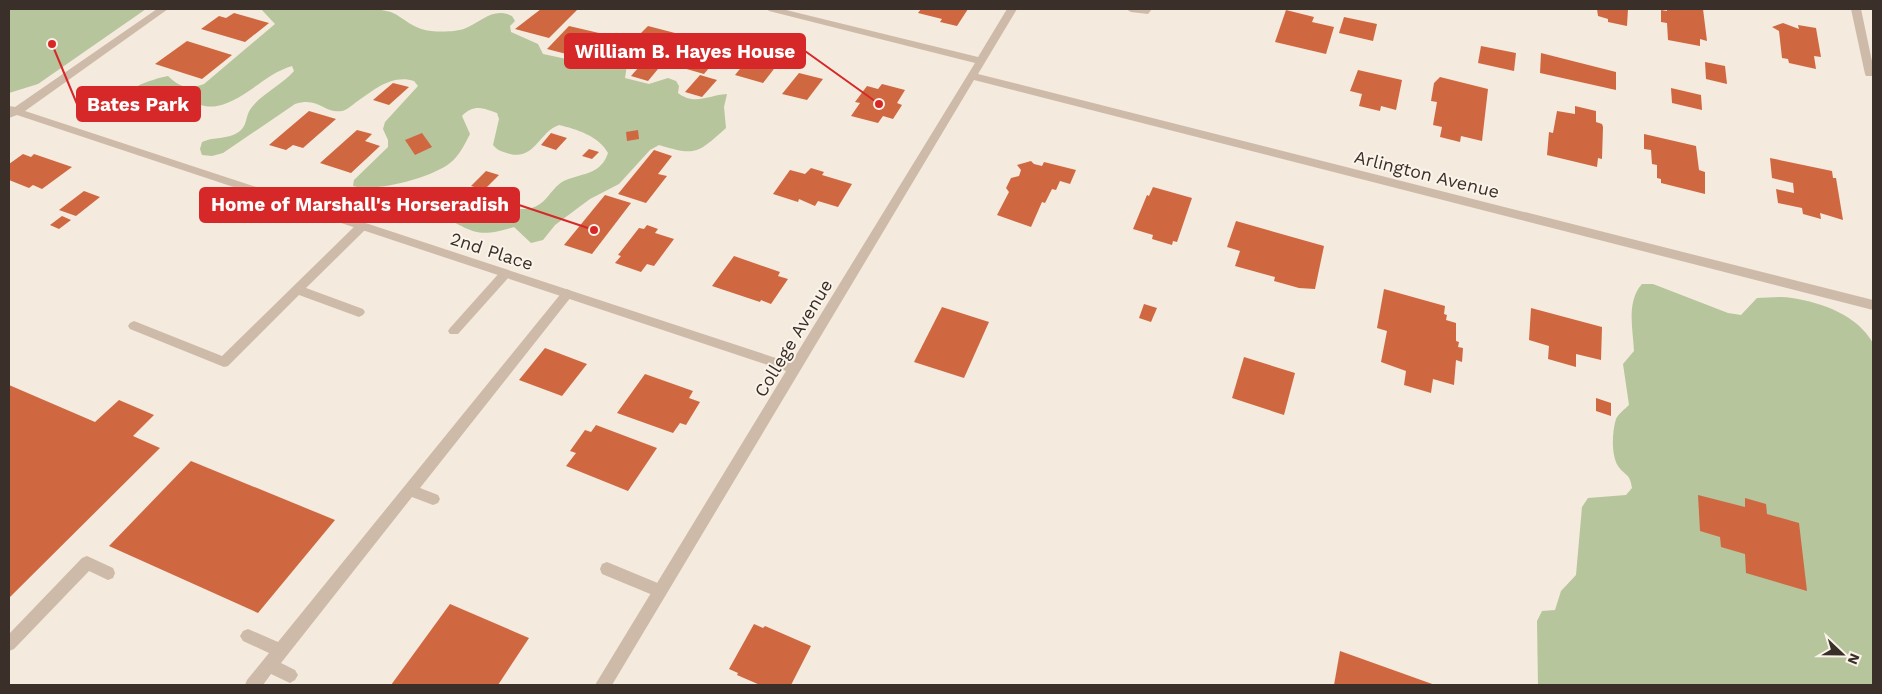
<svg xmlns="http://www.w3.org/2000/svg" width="1882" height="694" font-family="'Work Sans',sans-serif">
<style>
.green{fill:#b6c59c}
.building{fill:#cf6841}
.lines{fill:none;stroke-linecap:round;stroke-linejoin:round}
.lane{fill:#cebaa8;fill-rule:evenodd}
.street{fill:#cebaa8;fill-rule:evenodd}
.labels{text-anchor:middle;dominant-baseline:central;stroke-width:4;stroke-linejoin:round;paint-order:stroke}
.street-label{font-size:18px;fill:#3a2f29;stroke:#fbf4ea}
.leader{fill:none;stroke:#d62828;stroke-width:2}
.callout-dot{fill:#d62828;stroke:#fbf4ea;stroke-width:2}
.callout{fill:#d62828;stroke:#d62828;stroke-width:2}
.callout-label{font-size:19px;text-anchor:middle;font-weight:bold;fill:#fff}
</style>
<rect width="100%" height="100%" fill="#f4eadd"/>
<!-- green -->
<g class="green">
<polygon points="9,9 146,9 38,84 9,93"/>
<path d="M 261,9 L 378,9 C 384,11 391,11 397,15 C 408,22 417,30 431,31 C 441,32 457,32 466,28 C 483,21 493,7 512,16 L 515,21 L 510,26 L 511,32 L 538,44 L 543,54 L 576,61 L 601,51 L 616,57 L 627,65 L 625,78 L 649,84 L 668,78 L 676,81 L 679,86 L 678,93 C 695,106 708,95 727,94 L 724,107 L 726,128 C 697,154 696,156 659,145 L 650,150 L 619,184 L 590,199 L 555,225 L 543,240 L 531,243 L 514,227 C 475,239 473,231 438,214 L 436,208 C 469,183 490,210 524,209 C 547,209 550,186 566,180 C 584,173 601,174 608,153 C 599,136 576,129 559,125 C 539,132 535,160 510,154 C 503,152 498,151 493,145 L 499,119 L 497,113 C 482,108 474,104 462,116 L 470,134 C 465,144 459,156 450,163 C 433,177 375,193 353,186 L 354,180 L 388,147 L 388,140 L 383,129 L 385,122 L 418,86 L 414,81 C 391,74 373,91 355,103 C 351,106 347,110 342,111 C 324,114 319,96 295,104 L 223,153 L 212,156 L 202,155 L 200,149 L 202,142 C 213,137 223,139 233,135 C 250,128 243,118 252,107 C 263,93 282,85 294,71 L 292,66 C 264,74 246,100 217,106 C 204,109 192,100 179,101 C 161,102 141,112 123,117 L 114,109 C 116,91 152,79 168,76 C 179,87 189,90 204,84 L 275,24 Z"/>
<path d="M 1642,284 L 1653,284 L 1728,313 L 1741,315 L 1757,298 C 1768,298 1781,296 1792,298 C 1823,303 1857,315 1873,343 L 1873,685 L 1538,685 L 1537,621 L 1542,611 L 1555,610 L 1561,591 L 1576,575 L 1582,507 L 1588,498 L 1626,495 L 1632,488 C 1630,473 1625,476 1618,466 C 1611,455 1612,432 1616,419 C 1618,414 1625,409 1629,405 L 1623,364 L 1634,351 C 1633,329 1626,302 1642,284 Z"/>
</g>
<!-- building -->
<g class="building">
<polygon points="541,9 578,9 549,38 515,29"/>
<polygon points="921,9 968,9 957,26 940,22 942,19 918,13"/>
<polygon points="1597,9 1628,9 1627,26 1608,22 1608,19 1598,16"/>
<polygon points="1667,9 1703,9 1707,41 1700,39 1700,46 1668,40 1667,23 1661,22 1661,10 1667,11"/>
<polygon points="1286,10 1314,17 1312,22 1334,27 1326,54 1275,42"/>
<polygon points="234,13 269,23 245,42 201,29 219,16 226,18"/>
<polygon points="1344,17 1377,24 1373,41 1339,33"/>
<polygon points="1783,23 1799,29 1798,25 1816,28 1821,57 1814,56 1816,69 1789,63 1788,59 1782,58 1779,31 1772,27"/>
<polygon points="569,26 599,33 578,57 547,49"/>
<polygon points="648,26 675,33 655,55 627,47"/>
<polygon points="187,41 232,55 202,79 155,64"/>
<polygon points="695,44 723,51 704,74 676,66"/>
<polygon points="1481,46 1516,53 1514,71 1478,63"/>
<polygon points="753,53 781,60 763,83 735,75"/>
<polygon points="1541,53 1616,72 1616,90 1540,73"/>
<polygon points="646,59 663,63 648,81 631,76"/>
<polygon points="1705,62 1725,66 1727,84 1706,79"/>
<polygon points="1358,70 1402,80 1396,110 1381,106 1380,111 1359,106 1362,94 1350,91"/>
<polygon points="799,73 823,79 807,100 782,94"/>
<polygon points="700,75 717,80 702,97 685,92"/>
<polygon points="1440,77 1488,89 1482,141 1461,136 1460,142 1440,137 1442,127 1433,125 1437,102 1431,101 1434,83"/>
<polygon points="393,83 409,87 389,105 373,100"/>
<polygon points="882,84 905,90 897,103 902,105 893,119 883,116 878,123 851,116 860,103 855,102 867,86 878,89"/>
<polygon points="1671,88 1701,95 1702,110 1672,103"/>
<polygon points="1575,106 1596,111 1596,122 1602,124 1603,127 1602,159 1598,158 1597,167 1547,155 1549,132 1553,133 1557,111 1575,114"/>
<polygon points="309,111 336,119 303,148 293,145 286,150 269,145"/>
<polygon points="357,130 372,134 365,141 380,146 351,173 320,163"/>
<polygon points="638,130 639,139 627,141 626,132"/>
<polygon points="422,133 432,147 415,155 405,140"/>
<polygon points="551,133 567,138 556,150 541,145"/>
<polygon points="1644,134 1696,146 1699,170 1705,172 1705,194 1661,183 1661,179 1657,178 1657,165 1652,164 1651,150 1644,149"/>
<polygon points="589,149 599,152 592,159 582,156"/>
<polygon points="654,150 672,156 658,174 667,176 646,203 618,194"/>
<polygon points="23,154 31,157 34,154 72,167 42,189 33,185 29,188 9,180 9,164"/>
<polygon points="1770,158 1832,171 1833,178 1836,178 1843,220 1820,213 1821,219 1803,214 1802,208 1778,203 1776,189 1794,193 1793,183 1772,178"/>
<polygon points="1031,161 1034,164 1042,166 1044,162 1076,170 1070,184 1060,181 1056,190 1052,189 1045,203 1042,202 1031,227 997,215 1009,192 1006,188 1011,178 1019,176 1021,170 1017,165"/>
<polygon points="811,168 824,172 822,175 852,184 838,207 818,201 815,206 799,199 798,202 773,194 790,170 805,174"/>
<polygon points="486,171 499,175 484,190 471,186"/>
<polygon points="1153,187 1192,198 1177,242 1173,241 1172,245 1152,239 1153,235 1133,229 1147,195 1149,196"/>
<polygon points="84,191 100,197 76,216 59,210"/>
<polygon points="605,195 631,203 592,254 564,245"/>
<polygon points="62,216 71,220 59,229 50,225"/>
<polygon points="1236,221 1324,246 1315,289 1299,288 1274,281 1275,277 1235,266 1240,251 1227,247"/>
<polygon points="647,225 658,229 655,233 674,239 654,266 647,264 641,272 615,263 621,256 618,255 639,228 644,229"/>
<polygon points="734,256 780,272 778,276 788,279 771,304 761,300 760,302 712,286"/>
<polygon points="1384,289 1445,306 1444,314 1447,315 1446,320 1456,323 1456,341 1459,342 1458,347 1463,348 1462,362 1456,360 1454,385 1433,379 1431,393 1404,385 1406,371 1381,362 1387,331 1377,328"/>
<polygon points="1144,304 1157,308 1151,322 1139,318"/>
<polygon points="942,307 989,322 964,378 914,362"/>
<polygon points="1531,308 1602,327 1601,360 1576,354 1576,367 1548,359 1549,346 1529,340"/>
<polygon points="545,348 587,364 562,396 519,380"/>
<polygon points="1244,357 1295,373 1284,415 1232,398"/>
<polygon points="645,374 693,391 689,398 700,402 686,425 680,423 673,433 617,413"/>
<polygon points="9,385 95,422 119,400 154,415 133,436 160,448 9,598"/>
<polygon points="1596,398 1611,403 1611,416 1596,411"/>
<polygon points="596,425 657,448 628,491 566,466 576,453 570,451 585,430 591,432"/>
<polygon points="191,461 335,520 258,613 109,546"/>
<polygon points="1698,495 1745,507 1745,498 1766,504 1767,514 1799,523 1807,591 1746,573 1745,554 1721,547 1720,537 1700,531"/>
<polygon points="450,604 529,638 498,685 391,685"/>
<polygon points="754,624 763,628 765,626 811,646 791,685 760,685 737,675 738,673 729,669"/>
<polygon points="1340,651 1435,685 1334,685"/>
</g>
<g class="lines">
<!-- lane -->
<g class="lane">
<polygon points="1126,9 1152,9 1148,14 1131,12"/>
<polygon points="1851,9 1861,9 1873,66 1873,76 1866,76 1865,74"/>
<polygon points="362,222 368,226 366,229 306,288 363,309 365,312 363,315 359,317 299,295 228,366 224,367 130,329 128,326 130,323 134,321 222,356 358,223"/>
<polygon points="505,270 511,274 509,277 458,334 450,334 448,331 450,328 501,271"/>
<polygon points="567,289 571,291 573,294 571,297 420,488 438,495 440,499 438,503 433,505 412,497 281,663 295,670 298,675 295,680 290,683 271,674 263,685 245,685 247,680 269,653 243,641 240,636 243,631 248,629 278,642 563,291"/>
<polygon points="87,556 113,568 115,573 113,578 108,580 89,571 14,649 9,651 9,634 82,558"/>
<polygon points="607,562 665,586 667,591 665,596 660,598 602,574 600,569 602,564"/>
</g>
<!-- street -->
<polygon class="street" points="157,9 168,9 25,111 791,363 975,63 769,11 767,9 782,9 978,57 1007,9 1017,9 978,74 1873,300 1873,310 974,80 612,685 595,685 786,371 17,115 9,118 9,106 15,107"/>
</g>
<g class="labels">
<!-- street labels -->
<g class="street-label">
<text transform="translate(1427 174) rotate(14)">Arlington Avenue</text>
<text transform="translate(492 251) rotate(18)">2nd Place</text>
<text transform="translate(793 338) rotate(-59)">College Avenue</text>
</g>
</g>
<!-- callouts -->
<path class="leader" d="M879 104L805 51M52 44L77 104M594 230L519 205"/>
<g class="callout-dot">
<circle cx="879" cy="104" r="5"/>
<circle cx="52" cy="44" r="5"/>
<circle cx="594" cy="230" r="5"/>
</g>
<g class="callout">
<rect x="565" y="34" width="240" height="34" rx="5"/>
<rect x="77" y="87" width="123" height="34" rx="5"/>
<rect x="200" y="188" width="319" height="34" rx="5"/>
</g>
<g class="callout-label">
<text x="685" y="58">William B. Hayes House</text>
<text x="138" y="111">Bates Park</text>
<text x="360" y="211">Home of Marshall's Horseradish</text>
</g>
<!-- border -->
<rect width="1882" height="694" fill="none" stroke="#3a2f29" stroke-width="20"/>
<!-- north arrow -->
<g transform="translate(1842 654) rotate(112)" stroke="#fbf4ea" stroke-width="4" paint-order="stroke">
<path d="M0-4L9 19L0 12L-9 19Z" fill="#3a2f29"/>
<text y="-8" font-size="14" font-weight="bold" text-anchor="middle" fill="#3a2f29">N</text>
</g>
</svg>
